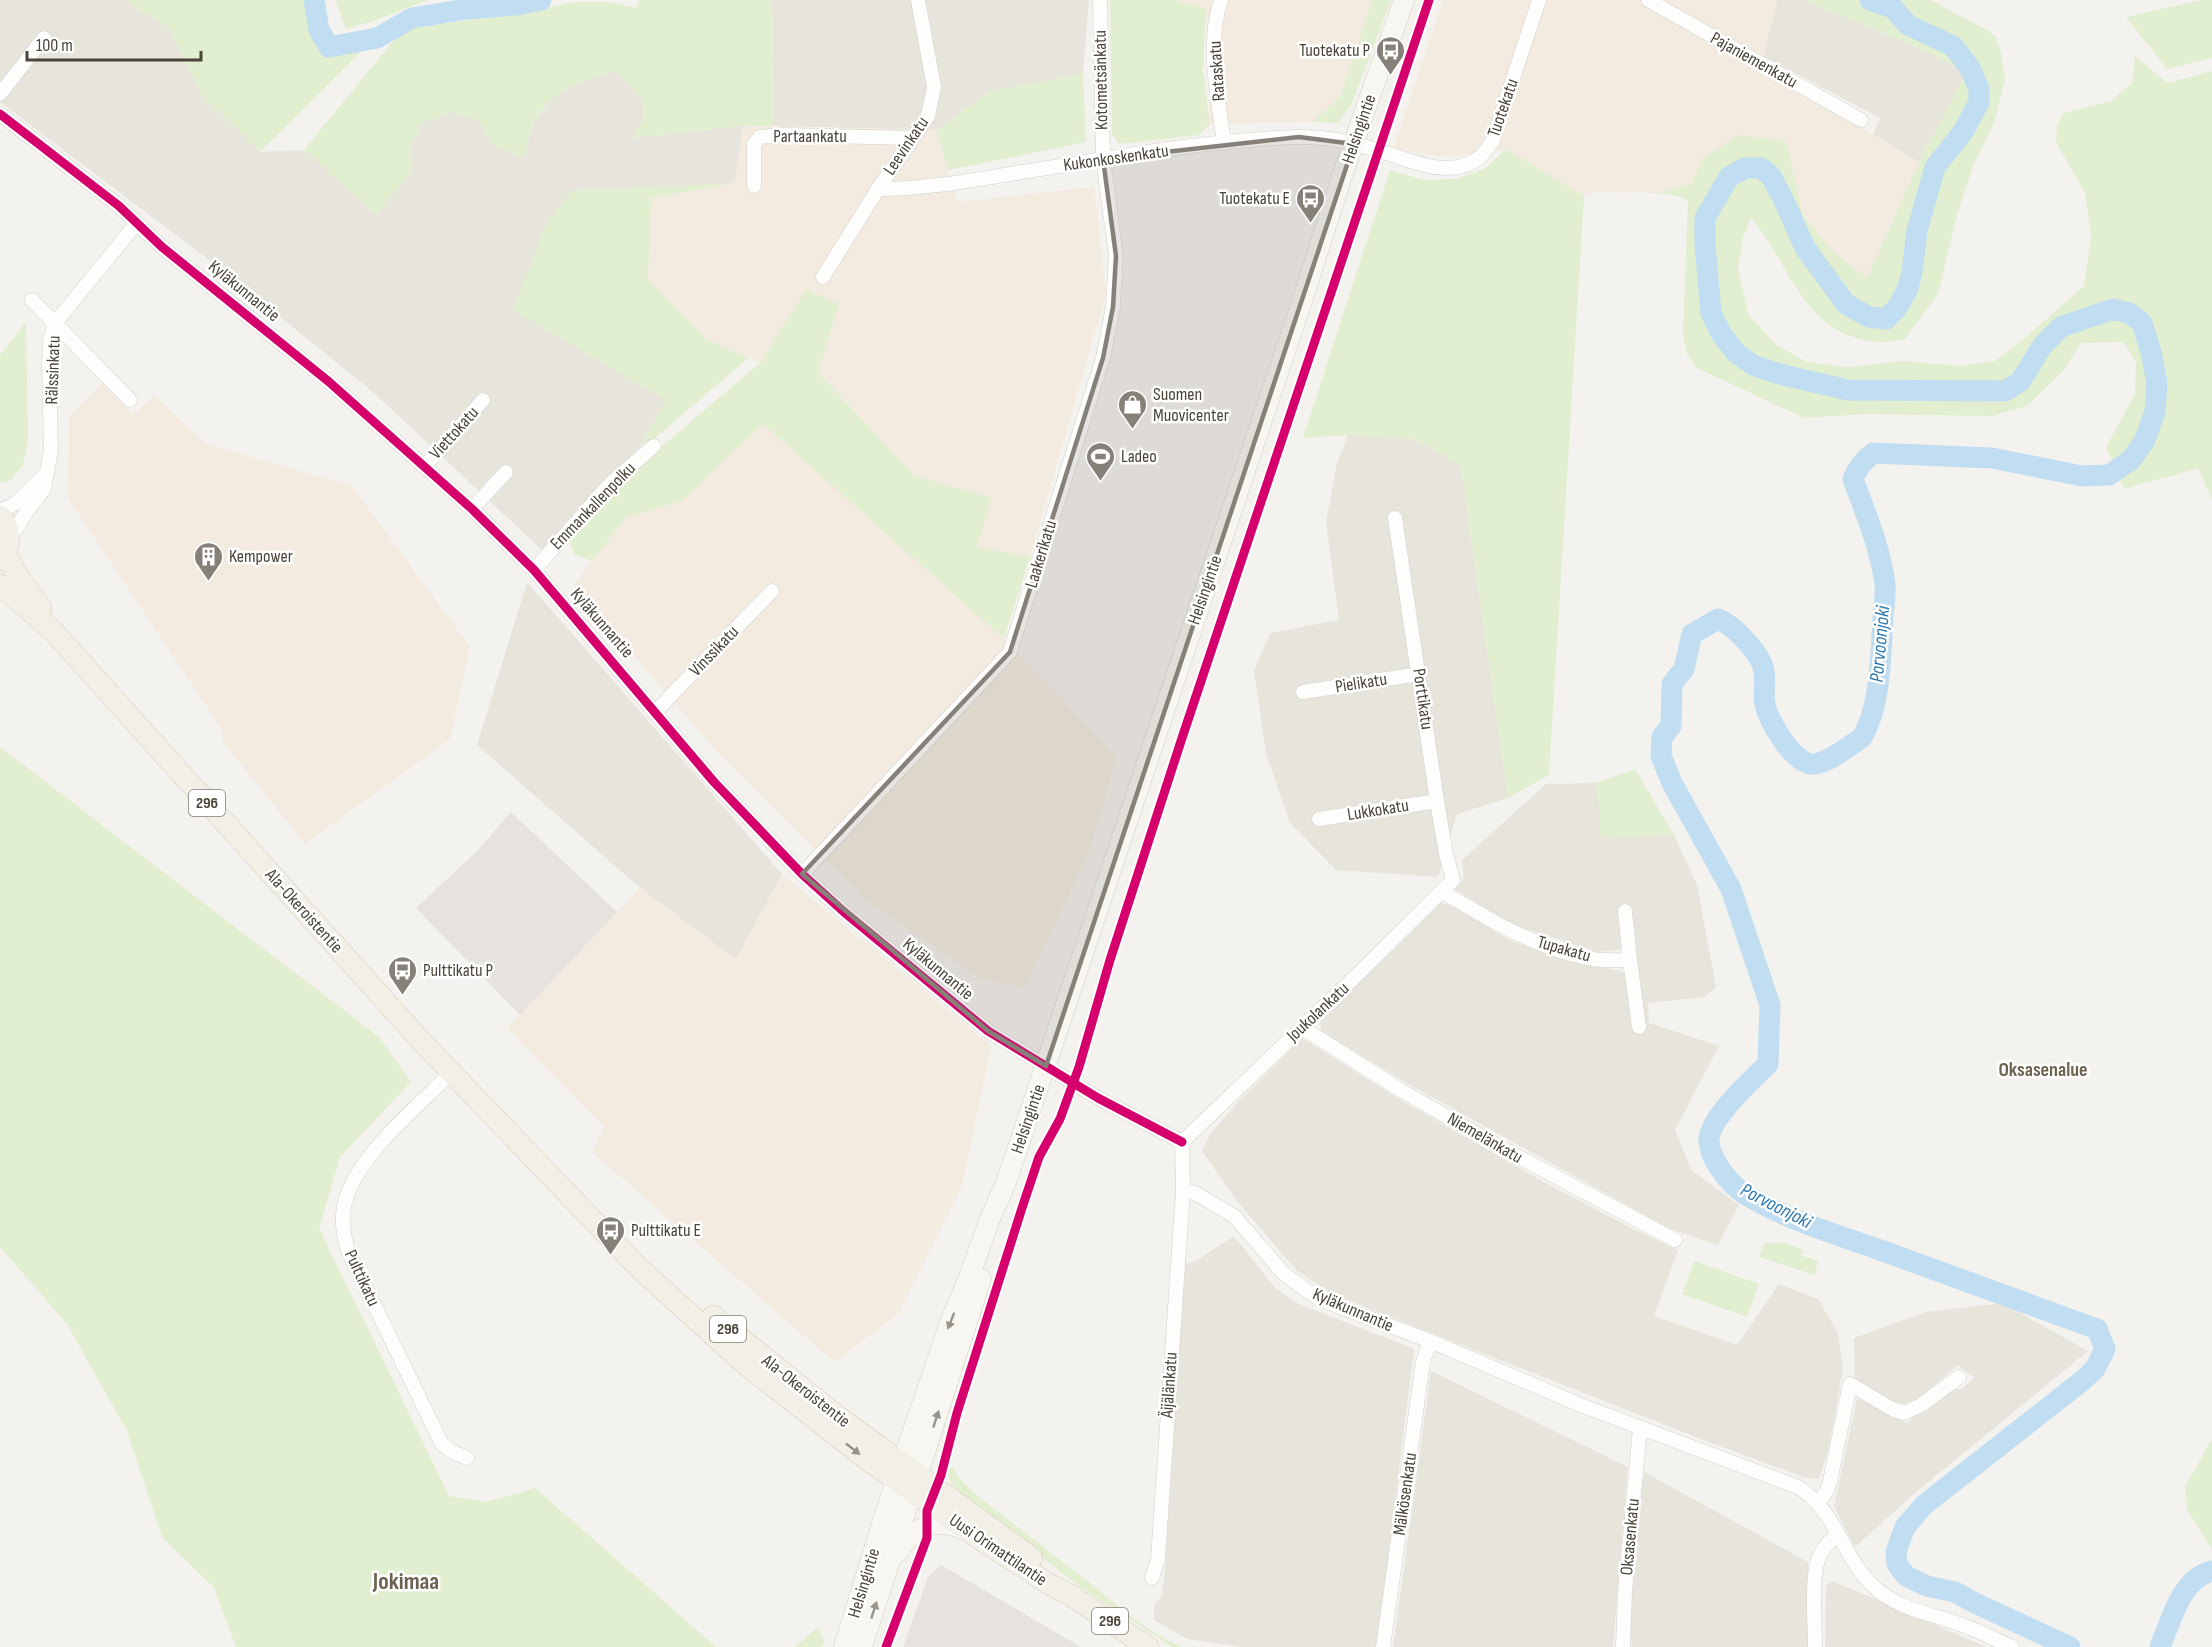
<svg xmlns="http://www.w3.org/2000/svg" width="2212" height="1647" font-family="'Sofia Sans Condensed',sans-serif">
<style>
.residential{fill:#e7e4dc}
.commercial{fill:#f3ebdf}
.industrial{fill:#e6e2de}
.green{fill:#e1eecf}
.parking{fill:#e6e3df}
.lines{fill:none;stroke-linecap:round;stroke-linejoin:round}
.river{stroke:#c0ddf1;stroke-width:21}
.minor-casing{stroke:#d2d0cb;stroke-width:15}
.secondary-casing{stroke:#d3cfc5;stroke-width:21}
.primary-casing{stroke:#d6cebb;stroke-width:22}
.minor{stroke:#fdfdfc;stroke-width:14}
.secondary{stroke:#f7f6f1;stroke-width:20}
.primary{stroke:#f2efe6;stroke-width:21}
.cycleway-casing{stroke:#fff;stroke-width:13}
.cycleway{stroke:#d6006c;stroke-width:9}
.oneway{fill:#98948c}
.oneway2{fill:#969187}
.marked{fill:#868178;fill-opacity:0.2;stroke:#868178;stroke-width:4.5;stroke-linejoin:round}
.labels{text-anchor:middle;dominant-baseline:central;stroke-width:5;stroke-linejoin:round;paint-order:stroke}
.shield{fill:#fff;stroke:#817c74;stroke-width:1.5}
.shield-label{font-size:16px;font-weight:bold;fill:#4b4439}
.poi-label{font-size:18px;fill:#4b4439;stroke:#fff;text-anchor:start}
.street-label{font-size:18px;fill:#4b4439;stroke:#fff}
.water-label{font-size:20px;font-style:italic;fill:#2e7ab2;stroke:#fff}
.neighbourhood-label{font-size:20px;font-weight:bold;fill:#6e6250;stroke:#fff}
.district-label{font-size:24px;font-weight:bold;fill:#6e6250;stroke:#fff}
</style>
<rect width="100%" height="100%" fill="#f4f2ee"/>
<!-- residential -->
<g class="residential">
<polygon points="0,0 124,0 168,28 202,96 260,152 304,150 376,215 412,172 410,146 423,123 453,112 478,120 492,145 523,157 535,121 555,95 593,77 616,71 642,99 644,119 632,138 743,126 735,183 571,191 513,309 665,400 642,444 543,551 373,392 217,266 0,102"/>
<polygon points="772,0 1089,0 1083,74 991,91 936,130 774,126"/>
<polygon points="1777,0 1804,0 1930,53 1966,72 1919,162 1873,134 1880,118 1763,56"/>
<polygon points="1348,435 1415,439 1461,466 1508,798 1457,814 1438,877 1336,870 1290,823 1266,754 1254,671 1270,633 1339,620 1326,522 1337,463"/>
<polygon points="527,582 782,874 736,960 640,888 477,745"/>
<polygon points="1597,783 1602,838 1674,835 1697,885 1716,987 1704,997 1648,1003 1649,1023 1719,1046 1675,1130 1691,1170 1739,1205 1718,1245 1670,1229 1403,1081 1321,1031 1320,1022 1441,903 1457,907 1509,940 1539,951 1623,972 1639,971 1634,948 1597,952 1513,925 1455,889 1464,878 1462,860 1546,784"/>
<polygon points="1302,1038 1402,1101 1542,1181 1631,1228 1678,1250 1654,1316 1737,1345 1779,1284 1818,1299 1838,1333 1843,1370 1828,1451 1819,1479 1803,1477 1701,1439 1332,1294 1296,1270 1237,1201 1202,1151 1211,1133 1241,1099"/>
<polygon points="1234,1236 1275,1288 1299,1304 1414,1349 1377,1647 1243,1647 1187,1639 1154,1620 1154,1604 1162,1596 1165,1570 1185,1264 1194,1262"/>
<polygon points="2002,1303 2088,1351 1916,1492 1855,1547 1834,1506 1857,1399 1880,1408 1907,1423 1947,1390 1962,1389 1974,1378 1958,1365 1919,1398 1903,1404 1891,1402 1855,1380 1854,1338 1926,1312"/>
<polygon points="1431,1371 1628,1467 1613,1647 1393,1647"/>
<polygon points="1644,1472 1808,1562 1808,1647 1632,1647 1630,1619 1632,1571"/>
<polygon points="1832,1581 1957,1634 1986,1647 1825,1647 1826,1586"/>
</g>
<!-- commercial -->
<g class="commercial">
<polygon points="1177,0 1372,0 1341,96 1312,122 1210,124 1206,8 1177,2"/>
<polygon points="1443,0 1777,0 1760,73 1852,122 1919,162 1867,278 1832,251 1803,215 1786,141 1702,159 1692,183 1658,193 1592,192 1584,196 1506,149 1446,157 1393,149"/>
<polygon points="743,126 936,130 957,202 1094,187 1106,294 1030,557 977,547 992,498 915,476 818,371 839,304 806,289 760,363 706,339 648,280 651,198 735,183"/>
<polygon points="102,383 133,416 154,395 206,444 352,486 470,647 450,739 305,844 223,742 222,730 68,498 69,416"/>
<polygon points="763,424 1004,639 1117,757 1089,851 1025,988 981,979 867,901 719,754 573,585 627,517 682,501"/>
<polygon points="782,874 991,1046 962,1186 898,1314 834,1362 592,1152 605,1127 507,1028 640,888 736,959"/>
</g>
<!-- industrial -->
<polygon class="industrial" points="941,1565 1081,1647 903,1647 928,1577"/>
<!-- green -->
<g class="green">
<polygon points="124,0 303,0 312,37 321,53 333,53 370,43 260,152 202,96 168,28"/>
<polygon points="335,0 428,0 373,21 346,29"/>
<path d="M 639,0 L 772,0 L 774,126 L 743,126 L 631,138 L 644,119 L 642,99 L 616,71 C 584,80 551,91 535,122 C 530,132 527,146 523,157 L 492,145 L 478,120 L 453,112 L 423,123 L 410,146 L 412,172 L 376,215 L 304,150 L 403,29 L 514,14 L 577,2 L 607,2 L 636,8 Z"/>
<polygon points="1110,0 1177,0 1177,2 1206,8 1203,70 1210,124 1199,135 1119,144 1112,134"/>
<polygon points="1372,0 1391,0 1352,103 1338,123 1312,122 1341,96"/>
<path d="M 1804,0 L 1930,0 L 1989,31 L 1996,37 L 2001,53 L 2005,79 L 1994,123 L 1973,166 L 1957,215 L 1938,294 L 1905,339 C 1896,340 1886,343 1877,342 C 1802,335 1791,264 1751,218 L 1743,237 L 1738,269 L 1748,314 L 1776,345 L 1807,362 L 1847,367 L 1904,361 L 1959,366 L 1995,361 L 2018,344 L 2084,286 L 2091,236 L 2085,193 L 2056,142 L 2057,125 L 2064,113 L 2111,101 L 2132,83 L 2135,56 L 2167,83 L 2212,71 L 2212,500 L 2198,468 L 2124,489 L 2106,447 L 2135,394 L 2136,361 L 2123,342 L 2081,343 L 2063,371 L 2027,406 L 1992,416 L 1864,414 L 1804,418 L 1697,368 L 1687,354 L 1683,335 L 1688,200 L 1677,196 L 1658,193 L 1692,183 L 1702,159 L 1738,135 L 1786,141 L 1803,215 L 1832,251 L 1867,278 L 1919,162 L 1966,72 L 1930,53 Z"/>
<polygon points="2201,0 2212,0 2212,58 2167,69 2126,17"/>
<polygon points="1083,74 1086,142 948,170 936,130 991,91"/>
<polygon points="1506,149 1584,196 1549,775 1508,798 1461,466 1415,439 1348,435 1303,438 1390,170 1423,180 1456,179 1485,169"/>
<polygon points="735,183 651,198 648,280 706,339 748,358 653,440 642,444 665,400 513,310 545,226 571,191"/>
<polygon points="806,289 839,304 818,372 915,476 992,498 977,547 1030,557 1004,639 763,424 682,501 627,517 592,561 575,555 569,541 607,499 654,453 760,363"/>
<polygon points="26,322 28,441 23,465 11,480 5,483 0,482 0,355"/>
<polygon points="0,747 379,1037 411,1082 340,1157 319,1228 449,1496 487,1502 535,1488 716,1647 236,1647 214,1588 162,1537 127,1431 67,1324 0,1247"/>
<polygon points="1635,769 1674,835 1601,838 1597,783"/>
<polygon points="1764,1243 1784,1243 1804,1250 1802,1256 1818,1261 1815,1275 1759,1257"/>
<polygon points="1694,1261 1759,1284 1747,1317 1682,1294"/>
<polygon points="2212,1439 2212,1550 2187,1509 2185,1487"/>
<path d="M 953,1468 C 961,1484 978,1496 992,1507 C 1020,1529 1048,1551 1076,1572 C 1110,1598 1143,1631 1182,1647 L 1172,1647 L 1076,1584 L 968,1500 C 957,1491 950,1484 946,1469 Z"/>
<polygon points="817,1628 825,1640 822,1647 795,1647"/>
</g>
<!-- parking -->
<polygon class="parking" points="511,812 617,912 520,1015 416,908 478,850"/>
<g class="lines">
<!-- river -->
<g class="river">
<polyline points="314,0 319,30 329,47 377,38 412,18 467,9 517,5 541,0"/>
<path d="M 1870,0 L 1893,8 L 1908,25 L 1953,46 L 1970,68 L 1979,89 L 1979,102 L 1963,132 L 1935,167 L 1917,231 L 1912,272 L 1908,288 L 1897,308 L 1886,319 L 1869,317 L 1846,304 L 1805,248 L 1785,203 L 1771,176 L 1761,168 L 1745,168 L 1729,177 L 1705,218 L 1705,245 L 1711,313 L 1722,335 L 1736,353 L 1753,365 L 1779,374 L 1848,390 L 2005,391 L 2020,382 L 2043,345 L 2061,327 L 2113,309 L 2129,313 L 2142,323 L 2151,352 L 2157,383 L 2155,411 L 2145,440 L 2131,460 L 2109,475 L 2082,476 L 1992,458 L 1873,453 C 1863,461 1857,468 1853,479 C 1866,514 1880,547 1885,584 C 1886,594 1884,606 1883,616 C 1881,652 1881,706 1862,737 C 1859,740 1855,743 1851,745 C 1841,752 1828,762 1815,764 C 1795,767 1768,721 1765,704 C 1762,691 1768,679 1762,664 C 1756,649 1732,624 1718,619 L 1692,634 L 1684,669 L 1672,684 L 1671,726 L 1662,737 L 1661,756 L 1672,783 L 1731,889 L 1770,1005 L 1768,1064 C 1752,1080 1707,1119 1709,1142 C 1711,1162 1732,1187 1748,1196 C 1790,1221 1838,1235 1883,1251 C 1954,1277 2025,1303 2097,1329 L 2105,1349 L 2095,1369 L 2082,1381 L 1924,1505 L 1905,1527 L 1896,1552 L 1897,1564 L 1906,1576 L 1927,1586 L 1955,1592 L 1975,1603 L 2070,1647"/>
<path d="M 2160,1647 C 2171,1621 2181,1578 2212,1571"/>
</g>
<defs>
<g id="minor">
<path d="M 1221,0 C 1206,45 1218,97 1224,143"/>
<polyline points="1648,0 1861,120"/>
<polyline points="0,94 44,38"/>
<polyline points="0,114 119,206 162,247 328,381 472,509 534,570 714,782 802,874 844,912 988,1031 1098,1098 1182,1142"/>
<polyline points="754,186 754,144 760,137 783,135 912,138"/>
<path d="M 878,189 C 927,189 973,180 1022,172 C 1113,158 1205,140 1297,137 C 1325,136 1350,142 1377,150 C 1408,159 1452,182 1481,156 C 1485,152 1488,146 1492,142 L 1539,0"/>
<polyline points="823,277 878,189 928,116 934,87 918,0"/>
<polyline points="32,300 130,400"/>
<polyline points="425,466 483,400"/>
<polyline points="472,509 506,472"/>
<polyline points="0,511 16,503 47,472"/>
<polyline points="9,540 25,514 44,489 51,450 49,363 50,340 55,323 136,224"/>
<polyline points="534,570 610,484 654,446"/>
<polyline points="1303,692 1419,674"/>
<polyline points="656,711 772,591"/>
<polyline points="1319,819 1437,801"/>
<polyline points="802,874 1010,652 1103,358 1113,307 1116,256 1103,159 1100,0"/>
<path d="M 1443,892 C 1490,920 1537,949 1592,959 C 1604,961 1617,960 1630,960 L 1639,1027"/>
<polyline points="1625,911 1630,960"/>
<polyline points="1301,1027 1402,1091 1500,1147 1675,1240"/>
<path d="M 451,1073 C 418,1106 361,1153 347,1196 C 340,1215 343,1233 348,1251 L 442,1444 L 453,1452 L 467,1458"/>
<path d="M 1182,1142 L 1183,1191 L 1195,1193 L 1234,1216 L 1284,1274 L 1319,1299 L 1430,1341 L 1583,1406 L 1798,1487 C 1838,1513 1841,1555 1873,1586 C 1898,1610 1934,1614 1965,1626 C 1981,1632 1996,1640 2012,1647"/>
<polyline points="1182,1142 1359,973 1453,880 1446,854 1437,801 1395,518"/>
<polyline points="1818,1502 1827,1491 1830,1481 1850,1384 1892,1409 1904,1413 1921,1405 1959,1377"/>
<polyline points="1152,1578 1158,1559 1183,1191"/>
<polyline points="1383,1647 1423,1362 1430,1341"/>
<polyline points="1623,1647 1625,1592 1640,1428"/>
<path d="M 1815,1647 C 1815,1623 1811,1582 1818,1560 C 1821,1550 1830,1541 1838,1533"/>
</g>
<g id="secondary">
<path d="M 897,1553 C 912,1528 935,1517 962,1529"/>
<polyline points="844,1647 885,1514 950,1322 966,1285 990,1219 1007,1180 1301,304 1342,176 1404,0"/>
<polyline points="862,1647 981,1279"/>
</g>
<g id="primary">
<path d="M 0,516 C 12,530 12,546 0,560"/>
<polyline points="5,553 18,576 41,608"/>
<polyline points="0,585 54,632 422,1042 639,1268 746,1365 870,1462 987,1544 1049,1584 1072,1596 1148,1647"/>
<polyline points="713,1316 840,1418 1032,1558"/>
</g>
</defs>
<!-- minor casing -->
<use href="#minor" class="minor-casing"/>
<!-- secondary casing -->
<use href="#secondary" class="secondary-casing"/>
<!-- primary casing -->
<use href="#primary" class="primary-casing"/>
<!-- minor -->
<use href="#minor" class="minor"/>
<!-- secondary -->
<use href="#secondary" class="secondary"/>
<!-- primary -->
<use href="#primary" class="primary"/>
<defs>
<g id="cycleway">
<polyline points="0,114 119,206 162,247 328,381 472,509 534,570 714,782 802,874 844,912 988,1031 1098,1098 1182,1142"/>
<polyline points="886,1647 927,1538 927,1511 941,1475 957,1413 1022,1208 1039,1157 1060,1119 1079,1067 1110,960 1182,738 1429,0"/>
</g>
</defs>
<!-- cycleway casing -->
<use href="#cycleway" class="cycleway-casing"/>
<!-- cycleway -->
<use href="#cycleway" class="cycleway"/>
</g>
<!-- one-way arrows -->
<defs><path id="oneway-solid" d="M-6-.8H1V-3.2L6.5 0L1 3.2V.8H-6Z" transform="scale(1.5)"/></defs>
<g class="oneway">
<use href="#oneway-solid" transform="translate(951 1321) rotate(111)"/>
<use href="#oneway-solid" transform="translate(936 1419) rotate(-72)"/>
<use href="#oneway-solid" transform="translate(874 1610) rotate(-72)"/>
</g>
<use class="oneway2" href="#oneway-solid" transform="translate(853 1449) rotate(38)"/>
<!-- marked area -->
<path class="marked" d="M 1299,137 L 1354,144 L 1046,1066 L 988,1031 L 802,874 L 1010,652 L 1103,358 L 1113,307 L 1116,256 L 1103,159 Z"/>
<!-- icons -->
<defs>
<symbol id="bus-pin" viewBox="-11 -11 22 30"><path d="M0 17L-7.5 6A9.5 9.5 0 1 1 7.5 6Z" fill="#868178" stroke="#fff"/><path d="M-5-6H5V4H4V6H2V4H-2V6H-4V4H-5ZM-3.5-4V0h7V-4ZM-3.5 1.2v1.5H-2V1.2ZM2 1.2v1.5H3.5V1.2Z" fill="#fff"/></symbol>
<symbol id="shop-pin" viewBox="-11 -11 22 30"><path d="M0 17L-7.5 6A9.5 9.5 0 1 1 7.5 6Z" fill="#868178" stroke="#fff"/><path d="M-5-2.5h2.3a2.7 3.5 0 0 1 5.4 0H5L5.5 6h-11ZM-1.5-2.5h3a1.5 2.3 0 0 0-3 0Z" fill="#fff"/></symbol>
<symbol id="stadium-pin" viewBox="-11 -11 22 30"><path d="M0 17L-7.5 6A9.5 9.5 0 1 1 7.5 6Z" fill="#868178" stroke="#fff"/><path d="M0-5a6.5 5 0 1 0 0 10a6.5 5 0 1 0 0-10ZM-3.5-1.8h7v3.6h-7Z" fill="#fff"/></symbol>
<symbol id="building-pin" viewBox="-11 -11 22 30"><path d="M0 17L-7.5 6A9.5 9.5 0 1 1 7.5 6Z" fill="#868178" stroke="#fff"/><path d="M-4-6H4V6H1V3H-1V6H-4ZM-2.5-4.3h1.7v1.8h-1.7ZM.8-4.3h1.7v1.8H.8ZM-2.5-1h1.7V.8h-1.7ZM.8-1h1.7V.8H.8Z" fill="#fff"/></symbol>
</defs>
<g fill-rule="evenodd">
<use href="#bus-pin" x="1374" y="34" width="33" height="45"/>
<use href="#bus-pin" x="1294" y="182" width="33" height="45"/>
<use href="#shop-pin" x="1116" y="388" width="33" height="45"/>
<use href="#stadium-pin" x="1084" y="440" width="33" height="45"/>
<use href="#building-pin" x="192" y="540" width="33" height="45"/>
<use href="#bus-pin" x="386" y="954" width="33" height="45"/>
<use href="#bus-pin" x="594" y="1214" width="33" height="45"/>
</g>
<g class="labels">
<!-- shield labels -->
<g class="shield">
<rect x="189" y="790" width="36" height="26" rx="4.5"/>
<rect x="710" y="1316" width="36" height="26" rx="4.5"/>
<rect x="1092" y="1608" width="36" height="26" rx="4.5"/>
</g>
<g class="shield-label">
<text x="207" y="803">296</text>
<text x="728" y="1329">296</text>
<text x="1110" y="1621">296</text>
</g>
<!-- poi labels -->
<g class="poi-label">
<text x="1370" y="50" text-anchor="end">Tuotekatu P</text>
<text x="1290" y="198" text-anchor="end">Tuotekatu E</text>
<text x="1153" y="394">Suomen<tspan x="1153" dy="21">Muovicenter</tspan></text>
<text x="1121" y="456">Ladeo</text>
<text x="229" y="556">Kempower</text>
<text x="423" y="970">Pulttikatu P</text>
<text x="631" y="1230">Pulttikatu E</text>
</g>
<!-- street labels -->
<g class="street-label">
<text transform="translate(1754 60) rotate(29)">Pajaniemenkatu</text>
<text transform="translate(1217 71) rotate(-94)">Rataskatu</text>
<text transform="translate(1101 80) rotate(-91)">Kotometsänkatu</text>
<text transform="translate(1503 108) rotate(-71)">Tuotekatu</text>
<text transform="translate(1359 129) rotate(-71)">Helsingintie</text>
<text x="810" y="136">Partaankatu</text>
<text transform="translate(906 146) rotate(-56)">Leevinkatu</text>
<text transform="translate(1116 158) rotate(-8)">Kukonkoskenkatu</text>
<text transform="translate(244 291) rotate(39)">Kyläkunnantie</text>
<text transform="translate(53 370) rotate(-88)">Rälssinkatu</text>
<text transform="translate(454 433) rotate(-48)">Viettokatu</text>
<text transform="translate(593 506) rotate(-46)">Emmankallenpolku</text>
<text transform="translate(1041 554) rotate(-73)">Laakerikatu</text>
<text transform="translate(1205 590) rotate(-71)">Helsingintie</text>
<text transform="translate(602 623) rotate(49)">Kyläkunnantie</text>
<text transform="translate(714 651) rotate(-46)">Vinssikatu</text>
<text transform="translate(1361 683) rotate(-9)">Pielikatu</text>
<text transform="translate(1423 699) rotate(82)">Porttikatu</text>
<text transform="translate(1378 810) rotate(-9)">Lukkokatu</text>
<text transform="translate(304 911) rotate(48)">Ala-Okeroistentie</text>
<text transform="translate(1564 949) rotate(16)">Tupakatu</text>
<text transform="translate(938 969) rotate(40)">Kyläkunnantie</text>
<text transform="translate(1318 1012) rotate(-43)">Joukolankatu</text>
<text transform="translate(1028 1119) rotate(-71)">Helsingintie</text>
<text transform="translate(1485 1138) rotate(30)">Niemelänkatu</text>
<text transform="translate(362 1278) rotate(65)">Pulttikatu</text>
<text transform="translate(1353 1310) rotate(23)">Kyläkunnantie</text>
<text transform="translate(1169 1385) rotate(-86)">Äijälänkatu</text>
<text transform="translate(806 1391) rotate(38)">Ala-Okeroistentie</text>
<text transform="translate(1405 1494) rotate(-82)">Mälkösenkatu</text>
<text transform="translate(1630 1537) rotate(-85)">Oksasenkatu</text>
<text transform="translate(998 1550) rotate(34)">Uusi Orimattilantie</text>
<text transform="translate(864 1583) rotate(-73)">Helsingintie</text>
</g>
<!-- water labels -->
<g class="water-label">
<text transform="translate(1880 644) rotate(-85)">Porvoonjoki</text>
<text transform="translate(1776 1206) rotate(27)">Porvoonjoki</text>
</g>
<!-- neighbourhood labels -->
<g class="neighbourhood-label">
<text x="2043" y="1070">Oksasenalue</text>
</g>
<!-- district labels -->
<g class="district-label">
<text x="406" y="1581">Jokimaa</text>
</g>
</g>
<!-- scale -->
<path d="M27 51v9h174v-9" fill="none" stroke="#4b4439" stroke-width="3"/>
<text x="36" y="51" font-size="18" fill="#4b4439" stroke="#ffffff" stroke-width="4.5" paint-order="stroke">100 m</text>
</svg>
